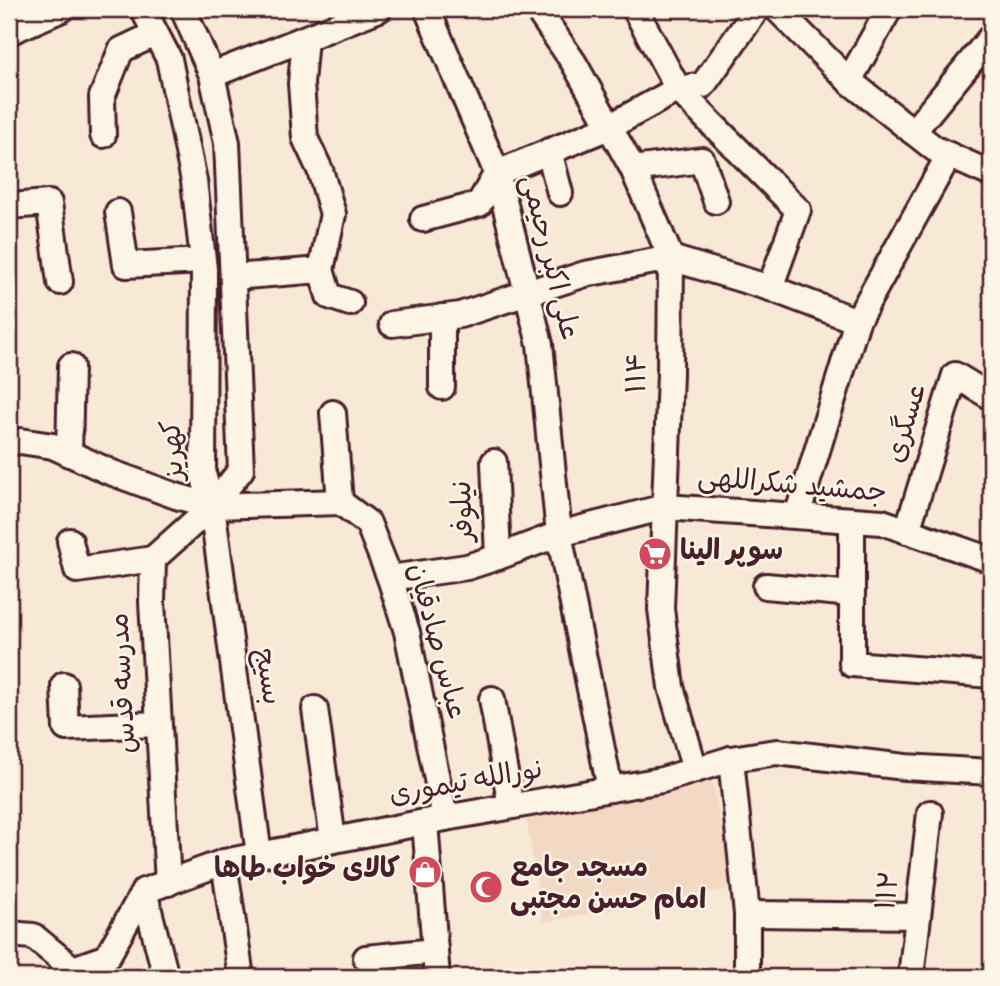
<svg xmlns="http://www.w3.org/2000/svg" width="1000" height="986" font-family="Dekko,'Playpen Sans Arabic',sans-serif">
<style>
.built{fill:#f3d9c3}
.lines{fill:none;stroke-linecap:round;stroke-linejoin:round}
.minor-casing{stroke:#4a1f2b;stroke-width:30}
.minor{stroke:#fcf5e5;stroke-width:24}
.labels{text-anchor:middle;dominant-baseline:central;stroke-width:5;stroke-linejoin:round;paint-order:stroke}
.street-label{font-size:28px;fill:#4a1f2b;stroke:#fcf5e5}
.poi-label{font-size:28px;font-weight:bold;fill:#4a1f2b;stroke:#fcf5e5;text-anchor:start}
</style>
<rect width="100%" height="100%" fill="#f8e8d6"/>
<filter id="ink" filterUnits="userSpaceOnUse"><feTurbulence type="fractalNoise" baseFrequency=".0143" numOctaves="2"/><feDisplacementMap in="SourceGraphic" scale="14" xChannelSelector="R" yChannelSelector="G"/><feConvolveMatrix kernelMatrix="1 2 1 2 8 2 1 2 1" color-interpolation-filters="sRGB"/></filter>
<g filter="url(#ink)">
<!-- built -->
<polygon class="built" points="712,779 734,888 543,922 526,816"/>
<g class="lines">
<defs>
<g id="minor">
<polyline points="143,9 169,59 194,181 204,269 203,474 212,506 241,470 227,143 212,75 183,9"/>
<polyline points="427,9 497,173 540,344 559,534 610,789"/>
<polyline points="537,9 574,63 633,169 671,258 670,374 661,609 671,687 695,770"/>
<polyline points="635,9 678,89 711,123 798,210 770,288"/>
<polyline points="777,9 849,81 935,149 991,174"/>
<polyline points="9,32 62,9"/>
<polyline points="212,75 379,9"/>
<polyline points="849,81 887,13"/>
<polyline points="913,132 991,37"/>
<polyline points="103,135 102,97 121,50 155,34"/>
<polyline points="549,151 560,193"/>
<polyline points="633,169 702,160 716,201"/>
<polyline points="9,206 49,203 60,282"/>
<polyline points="118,212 126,265 203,261"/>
<polyline points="423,219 479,204 497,173 609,127 678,89 703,85 757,9"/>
<polyline points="321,270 329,296 350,303"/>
<polyline points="233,277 321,270 333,214 320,170 305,138 301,83 305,39"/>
<polyline points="442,317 442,387"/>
<polyline points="392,324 460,315 585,274 671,258 770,288 857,321"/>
<polyline points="333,413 340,502"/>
<polyline points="9,443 20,441 53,446 110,472 176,496 212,506 340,502 368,523 390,578 407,632 445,818"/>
<polyline points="69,454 71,366"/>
<polyline points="494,462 498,557"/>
<polyline points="212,506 259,855"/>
<polyline points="797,516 857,321 949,155"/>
<polyline points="852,520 852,664 991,675"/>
<polyline points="907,531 955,375 991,397"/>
<polyline points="70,541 77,570 153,559"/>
<polyline points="390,578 467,567 498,557 559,534 665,507 882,522 991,560"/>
<polyline points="766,586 852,594"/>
<polyline points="64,685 66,728 158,724"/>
<polyline points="492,699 511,806"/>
<polyline points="315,709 333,840"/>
<polyline points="731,759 747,914 747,977"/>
<polyline points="425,822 437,977"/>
<polyline points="224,862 241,977"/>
<polyline points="168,883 152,602 153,559 212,506"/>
<polyline points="144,891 166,977"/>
<polyline points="747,914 918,916"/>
<polyline points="9,934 33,936 73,969 107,957 144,891 224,862 445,818 662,780 731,759 777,752 905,767 991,772"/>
<polyline points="366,958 435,951"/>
<polyline points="911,977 930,813"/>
</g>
</defs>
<!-- minor casing -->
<use href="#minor" class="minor-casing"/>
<!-- minor -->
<use href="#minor" class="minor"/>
</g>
</g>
<!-- icons -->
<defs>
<symbol id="supermarket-disc" viewBox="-11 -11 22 22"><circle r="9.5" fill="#d1495b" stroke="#fcf5e5"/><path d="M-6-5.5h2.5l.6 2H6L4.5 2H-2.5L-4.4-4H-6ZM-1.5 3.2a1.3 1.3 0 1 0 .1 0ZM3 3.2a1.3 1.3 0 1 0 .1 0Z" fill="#fff"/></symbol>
<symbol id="shop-disc" viewBox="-11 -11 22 22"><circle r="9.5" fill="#d1495b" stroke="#fcf5e5"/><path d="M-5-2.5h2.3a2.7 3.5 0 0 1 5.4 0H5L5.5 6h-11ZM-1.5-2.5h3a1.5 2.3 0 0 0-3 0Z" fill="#fff"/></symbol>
<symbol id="mosque-disc" viewBox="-11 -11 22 22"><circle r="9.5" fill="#d1495b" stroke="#fcf5e5"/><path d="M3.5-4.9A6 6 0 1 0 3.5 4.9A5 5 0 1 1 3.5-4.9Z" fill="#fff"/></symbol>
</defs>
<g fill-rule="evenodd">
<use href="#supermarket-disc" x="636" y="535" width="38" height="38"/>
<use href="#shop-disc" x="406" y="853" width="38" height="38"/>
<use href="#mosque-disc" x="467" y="868" width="38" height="38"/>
</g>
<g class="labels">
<!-- street labels -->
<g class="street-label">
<text transform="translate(547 258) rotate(76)">علی اکبر رحیمی</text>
<text transform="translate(640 373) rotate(-89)">۱۱۴</text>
<text transform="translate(909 424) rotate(-73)">عسگری</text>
<text transform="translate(176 450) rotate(-93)">کهریز</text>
<text transform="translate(792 488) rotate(5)">جمشید شکراللهی</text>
<text transform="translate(466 511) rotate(-92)">نیلوفر</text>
<text transform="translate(434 642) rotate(75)">عباس صادقیان</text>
<text transform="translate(265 677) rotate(82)">بسیج</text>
<text transform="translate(126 683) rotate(-93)">مدرسه قدس</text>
<text transform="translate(467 785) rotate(-10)">نورالله تیموری</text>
<text transform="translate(891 891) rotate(-83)">۱۱۲</text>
</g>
<!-- poi labels -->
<g class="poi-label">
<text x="680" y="554">سوپر الینا</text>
<text x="510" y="871">مسجد جامع<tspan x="510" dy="32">امام حسن مجتبی</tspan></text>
<text x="400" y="872" text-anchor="end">کالای خواب طاها</text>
</g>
</g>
<!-- margin -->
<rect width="1000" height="986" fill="none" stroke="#fcf5e5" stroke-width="35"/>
<rect x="18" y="18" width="965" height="951" fill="none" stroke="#4a1f2b" stroke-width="2.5" filter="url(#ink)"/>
</svg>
